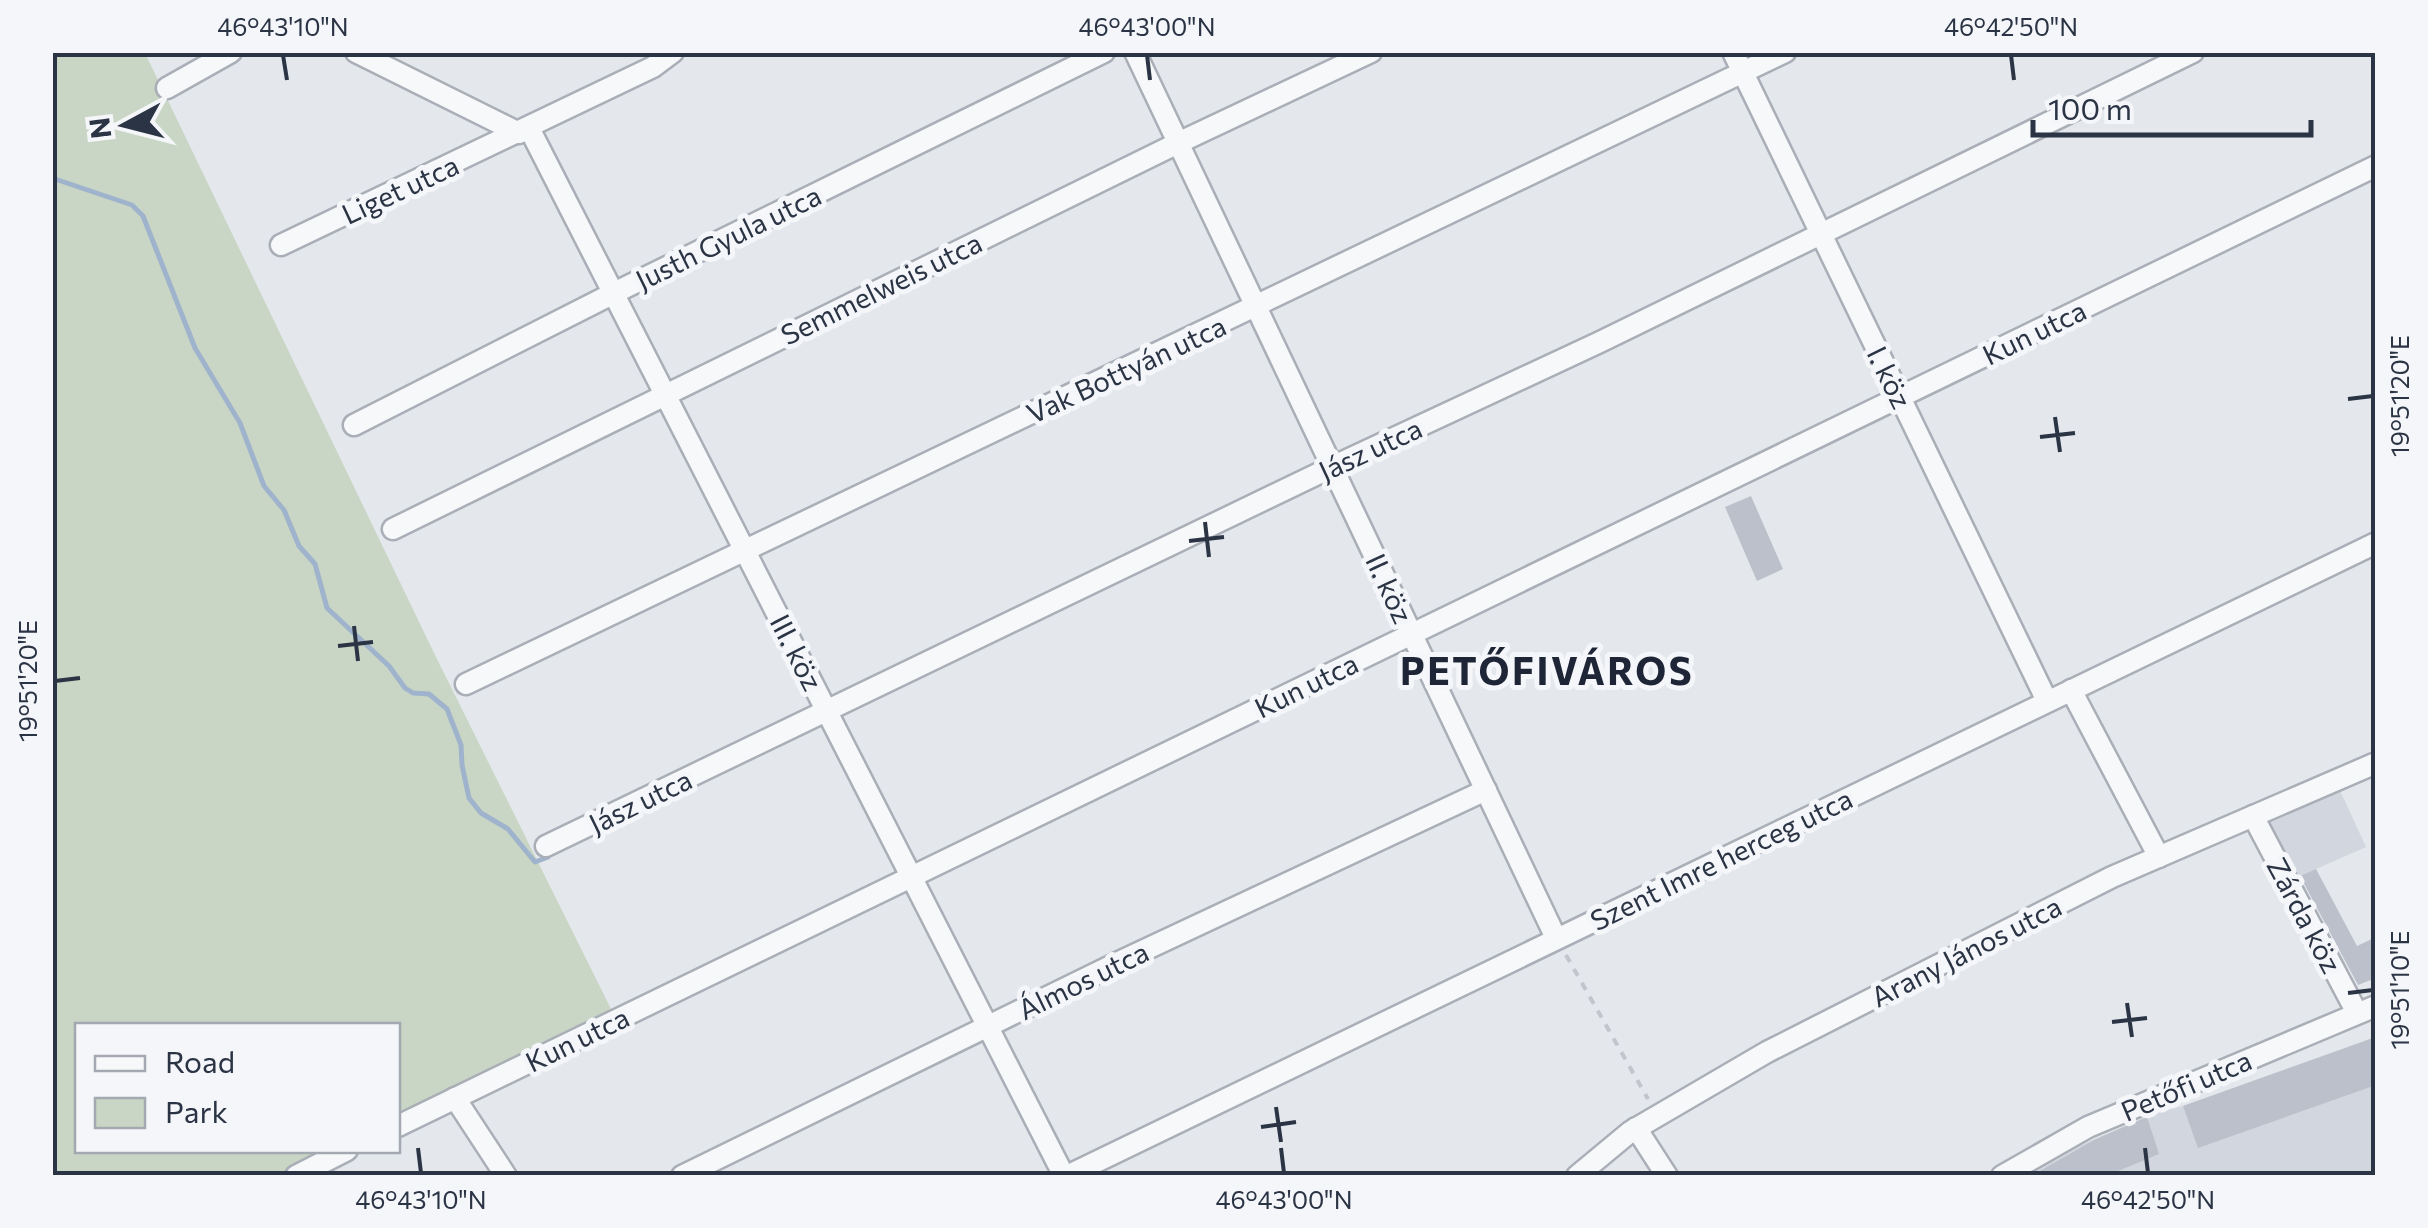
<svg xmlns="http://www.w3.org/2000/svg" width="2428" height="1228" font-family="Commissioner,sans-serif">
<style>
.built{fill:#d2d6de}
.green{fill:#c9d6c5}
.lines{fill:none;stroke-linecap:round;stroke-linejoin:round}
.stream{stroke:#9fb4cc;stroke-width:5}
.building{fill:#bbc0ca}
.street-casing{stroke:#a9aeb7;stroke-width:25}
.path{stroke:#c2c5cb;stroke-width:4;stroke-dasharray:8 8;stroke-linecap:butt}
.street{stroke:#f7f8fa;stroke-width:20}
.ticks{fill:none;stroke:#2b3445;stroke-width:4}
.labels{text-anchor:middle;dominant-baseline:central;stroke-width:10;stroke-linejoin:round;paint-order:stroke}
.street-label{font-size:28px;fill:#2b3445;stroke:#f4f6f9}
.district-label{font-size:38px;font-weight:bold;letter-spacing:2.5px;fill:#1d2536;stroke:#f4f6f9}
.neatline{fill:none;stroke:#2b3445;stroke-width:4}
.ticks-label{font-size:25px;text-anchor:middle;fill:#2b3445}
</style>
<rect width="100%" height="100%" fill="#e4e7ec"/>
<!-- built -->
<g class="built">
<polygon points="2337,784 2366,847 2291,880 2259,819"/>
<polygon points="2375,1037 2375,1175 2024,1176 2056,1156 2147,1116 2183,1106"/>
</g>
<!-- green -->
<polygon class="green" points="53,53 145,53 435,655 615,1017 398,1123 398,1026 78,1026 78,1150 340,1151 289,1175 53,1175"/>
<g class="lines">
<!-- stream -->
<polyline class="stream" points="52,178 132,205 143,216 195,348 240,423 264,486 284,510 299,546 315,564 327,608 389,666 405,688 413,693 429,694 447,709 461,745 462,765 469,798 481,813 508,829 535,862 548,857"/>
</g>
<!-- building -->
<g class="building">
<polygon points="1751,496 1783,569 1757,581 1725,507"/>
<polygon points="2316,869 2357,946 2376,937 2376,978 2358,985 2300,876"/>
<polygon points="2376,1037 2376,1085 2198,1148 2183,1106"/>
<polygon points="2147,1117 2159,1154 2106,1176 2031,1176 2094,1140"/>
</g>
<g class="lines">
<defs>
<g id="street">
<polyline points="356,52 519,133"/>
<polyline points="1135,52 1556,938"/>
<polyline points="1733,52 2047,701"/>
<polyline points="167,88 231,52"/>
<polyline points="529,128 1064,1176"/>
<polyline points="281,245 653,67 673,52"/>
<polyline points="354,425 614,293 1104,52"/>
<polyline points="393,529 1178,143 1371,52"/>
<polyline points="466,684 1785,52"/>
<polyline points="2071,690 2159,857"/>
<polyline points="2253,816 2357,1013"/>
<polyline points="546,846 1332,467 1600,342 2193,52"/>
<polyline points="455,1098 506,1176"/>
<polyline points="398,1126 2376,166"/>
<polyline points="1636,1128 1667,1176"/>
<polyline points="296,1176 347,1150"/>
<polyline points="682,1176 1119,962 1486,790"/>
<polyline points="1067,1176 2376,543"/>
<polyline points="1577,1176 1630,1132 1767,1052 2112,877 2376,763"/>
<polyline points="2002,1176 2088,1127 2376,1006"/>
</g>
</defs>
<!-- street casing -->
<use href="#street" class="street-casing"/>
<!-- path -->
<polyline class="path" points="1566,955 1648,1099"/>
<!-- street -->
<use href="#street" class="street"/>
</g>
<!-- ticks -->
<path class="ticks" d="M 283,55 L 287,80M 1147,55 L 1150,80M 2011,55 L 2014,80M 2348,399 L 2373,396M 2055,417 L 2060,452M 2040,437 L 2075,433M 1205,522 L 1209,557M 1189,541 L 1224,537M 354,626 L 358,661M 338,646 L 373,642M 55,681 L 80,678M 2348,993 L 2373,990M 2127,1003 L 2132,1037M 2112,1022 L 2147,1018M 1276,1107 L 1281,1142M 1261,1127 L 1296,1122M 418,1148 L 421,1173M 1281,1148 L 1284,1173M 2145,1148 L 2148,1173"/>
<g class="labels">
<!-- street labels -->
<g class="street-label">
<text transform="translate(400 189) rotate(-25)">Liget utca</text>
<text transform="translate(728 237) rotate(-26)">Justh Gyula utca</text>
<text transform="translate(881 288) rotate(-26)">Semmelweis utca</text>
<text transform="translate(2034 332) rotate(-26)">Kun utca</text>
<text transform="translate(1126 369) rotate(-25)">Vak Bottyán utca</text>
<text transform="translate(1890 377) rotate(64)">I. köz</text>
<text transform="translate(1370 449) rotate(-25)">Jász utca</text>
<text transform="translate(1390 588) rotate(65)">II. köz</text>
<text transform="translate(797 652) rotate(63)">III. köz</text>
<text transform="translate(1306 685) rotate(-26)">Kun utca</text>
<text transform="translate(640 801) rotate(-26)">Jász utca</text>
<text transform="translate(1721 859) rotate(-26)">Szent Imre herceg utca</text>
<text transform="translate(2305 915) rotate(62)">Zárda köz</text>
<text transform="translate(1966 951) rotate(-27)">Arany János utca</text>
<text transform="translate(1083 980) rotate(-26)">Álmos utca</text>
<text transform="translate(577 1039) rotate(-26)">Kun utca</text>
<text transform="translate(2186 1085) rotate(-23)">Petőfi utca</text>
</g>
<!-- district labels -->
<g class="district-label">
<text x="1547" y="669">PETŐFIVÁROS</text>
</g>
</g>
<!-- border -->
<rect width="2428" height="1228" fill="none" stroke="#f4f6f9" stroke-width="110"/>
<!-- legend -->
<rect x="75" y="1023" width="325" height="130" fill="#f4f6f9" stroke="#a4a8b1" stroke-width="2.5"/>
<rect x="95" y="1056" width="50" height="15" fill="#f7f8fa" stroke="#a4a8b1" stroke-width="2.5"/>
<text x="165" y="1073" font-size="30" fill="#2b3445">Road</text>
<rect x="95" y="1098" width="50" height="30" fill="#c9d6c5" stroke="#a4a8b1" stroke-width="2.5"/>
<text x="165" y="1123" font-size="30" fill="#2b3445">Park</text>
<!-- north arrow -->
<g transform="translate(125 125) rotate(263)" stroke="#f4f6f9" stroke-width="8" paint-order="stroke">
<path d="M0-8L18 38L0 25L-18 38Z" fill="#2b3445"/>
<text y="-15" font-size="28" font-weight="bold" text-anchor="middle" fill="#2b3445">N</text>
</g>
<!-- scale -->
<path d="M2033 120v15h278v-15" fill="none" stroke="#2b3445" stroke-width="5"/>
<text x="2048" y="120" font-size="30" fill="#2b3445" stroke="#f4f6f9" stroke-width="8" paint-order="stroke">100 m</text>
<rect x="55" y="55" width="2318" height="1118" class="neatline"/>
<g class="ticks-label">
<text x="283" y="36">46°43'10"N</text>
<text x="1147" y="36">46°43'00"N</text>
<text x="2011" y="36">46°42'50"N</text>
<text transform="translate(2400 396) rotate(-90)" y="9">19°51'20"E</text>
<text transform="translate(28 681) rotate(-90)" y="9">19°51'20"E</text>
<text transform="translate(2400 990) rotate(-90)" y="9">19°51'10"E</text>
<text x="421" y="1209">46°43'10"N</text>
<text x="1284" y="1209">46°43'00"N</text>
<text x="2148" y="1209">46°42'50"N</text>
</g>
</svg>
